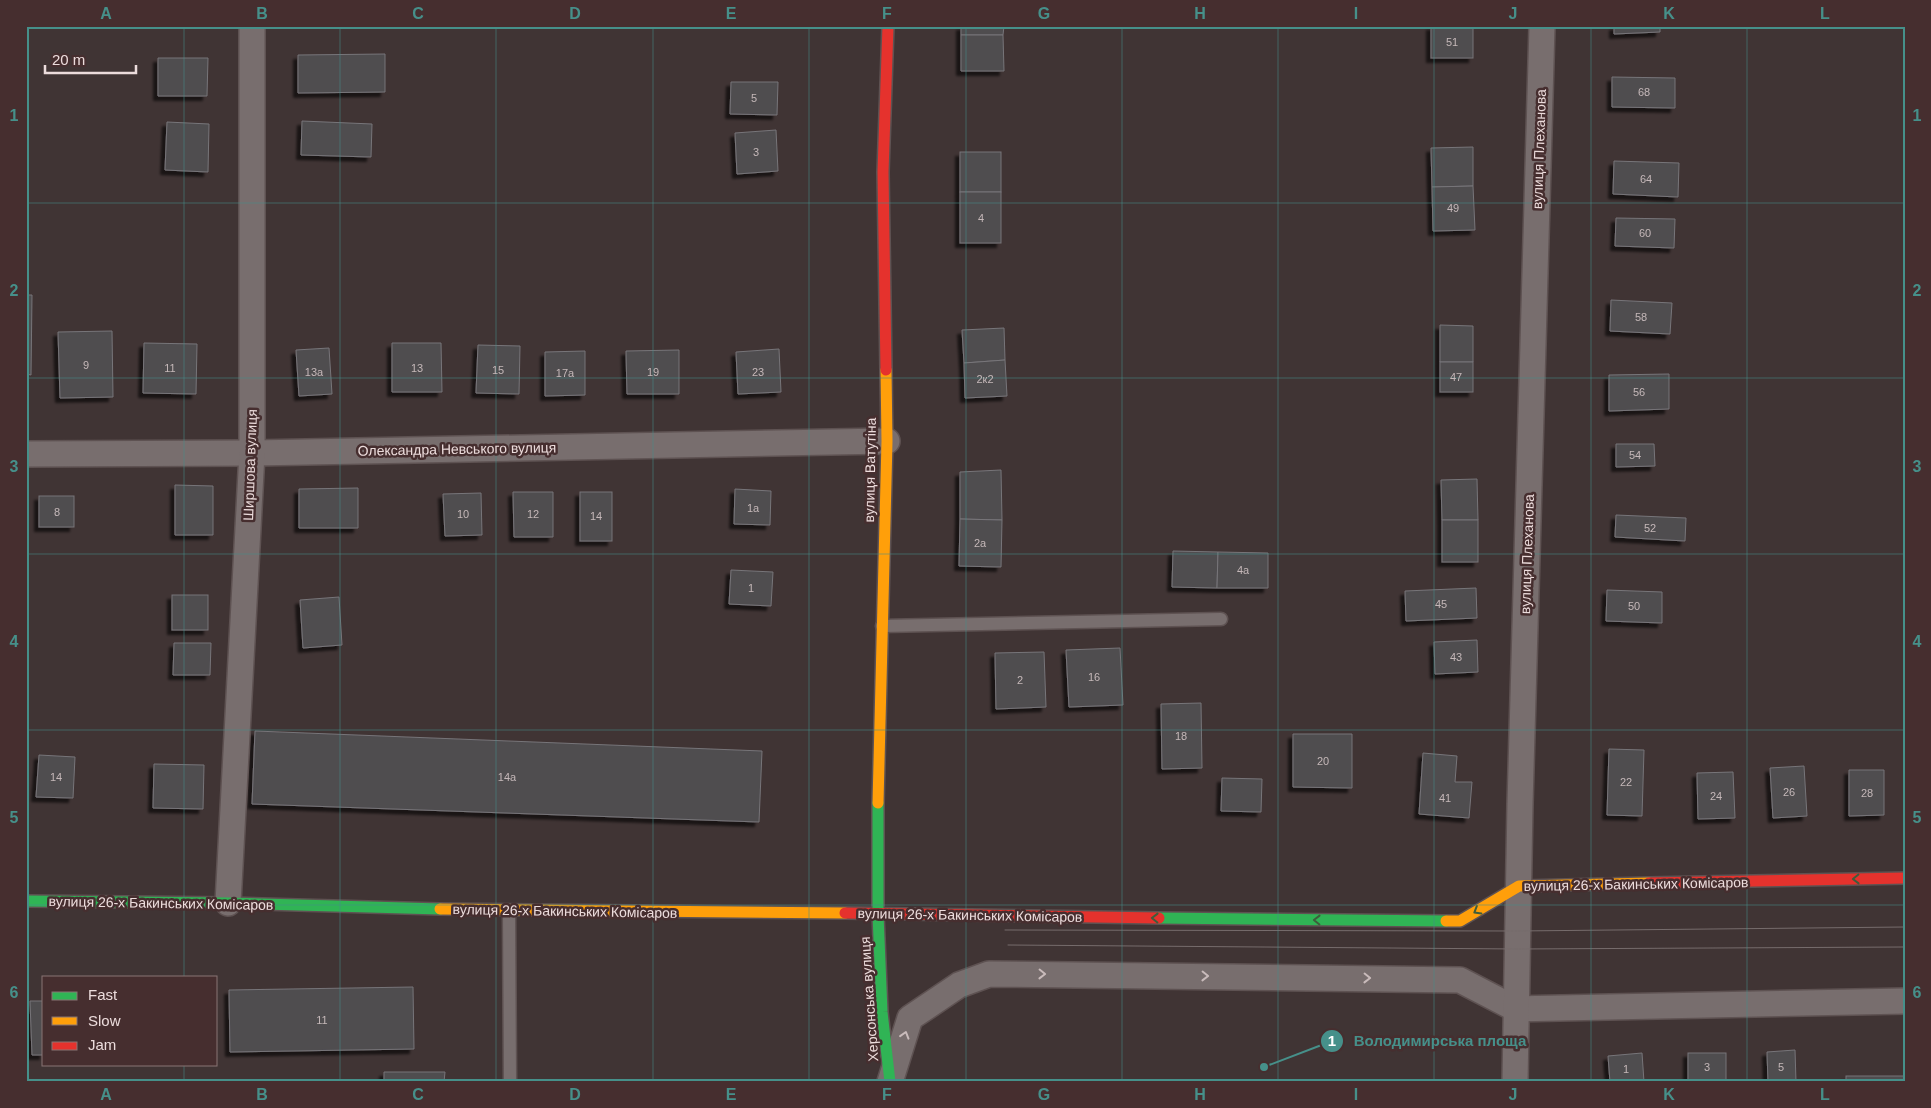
<svg xmlns="http://www.w3.org/2000/svg" width="1931" height="1108" font-family="Arial,sans-serif">
<style>
.building{fill:#4f4d50;stroke:#777579;filter:url(#shadow)}
.lines{fill:none;stroke-linecap:round;stroke-linejoin:round}
.lane-casing{stroke:#5e5252;stroke-width:15}
.street-casing{stroke:#5e5252;stroke-width:28}
.fast-casing{stroke:#5e5252;stroke-width:14}
.slow-casing{stroke:#5e5252;stroke-width:14}
.jam-casing{stroke:#5e5252;stroke-width:14}
.lane{stroke:#786e6e;stroke-width:12}
.street{stroke:#786e6e;stroke-width:25}
.fast{stroke:#30b455;stroke-width:11}
.slow{stroke:#ff9f0a;stroke-width:11}
.jam{stroke:#e5322d;stroke-width:11}
.tram{stroke:#766c6c;stroke-width:1}
.oneway{stroke:#3e5d3c}
.oneway2{stroke:#c9bbbb}
.grid{fill:none;stroke:#46908a;stroke-width:1;stroke-opacity:0.55}
.labels{text-anchor:middle;dominant-baseline:central;stroke-width:5;stroke-linejoin:round;paint-order:stroke}
.number-label{font-size:11px;fill:#c5b8b9}
.street-label{font-size:14px;fill:#ecdcdc;stroke:#462e2f}
.leader{fill:none;stroke:#46908a;stroke-width:2}
.callout-dot{fill:#46908a;stroke:#462e2f;stroke-width:2}
.mark-label{font-size:15px;text-anchor:middle;font-weight:bold;fill:#fff}
.callout-label{font-size:15px;text-anchor:middle;font-weight:bold;fill:#46908a;stroke:#462e2f;stroke-width:5;stroke-linejoin:round;paint-order:stroke}
.neatline{fill:none;stroke:#46908a;stroke-width:2}
.grid-label{font-size:16px;text-anchor:middle;font-weight:bold;fill:#46908a}
</style>
<defs>
<filter id="shadow"><feDropShadow dx="-4.5" dy="4.5" stdDeviation="1" flood-color="#0009"/></filter>
</defs>
<rect width="100%" height="100%" fill="#403434"/>
<!-- building -->
<g class="building">
<polygon points="961,26 1004,26 1003,35 961,35"/>
<rect x="1431" y="26" width="42" height="32"/>
<polygon points="1614,26 1660,26 1660,32 1614,34"/>
<polygon points="961,35 1003,35 1004,71 961,71"/>
<polygon points="385,54 385,92 298,93 298,55"/>
<polygon points="158,58 208,58 207,96 158,96"/>
<polygon points="1612,77 1675,78 1675,108 1612,107"/>
<polygon points="731,82 778,82 777,115 730,114"/>
<polygon points="302,121 372,124 371,157 301,155"/>
<polygon points="167,122 209,124 208,172 165,170"/>
<polygon points="776,130 778,171 737,174 735,133"/>
<polygon points="1473,147 1473,186 1432,187 1431,148"/>
<rect x="960" y="152" width="41" height="40"/>
<polygon points="1614,161 1679,163 1678,197 1613,194"/>
<polygon points="1473,186 1475,230 1433,231 1432,187"/>
<rect x="960" y="192" width="41" height="51"/>
<polygon points="1616,218 1675,219 1674,248 1615,246"/>
<polygon points="26,295 32,295 31,375 26,374"/>
<polygon points="1611,300 1672,303 1670,334 1610,331"/>
<polygon points="1440,325 1473,326 1473,362 1440,362"/>
<polygon points="1004,328 1005,360 964,363 962,330"/>
<polygon points="112,331 113,397 60,398 58,332"/>
<polygon points="144,343 197,344 196,394 143,393"/>
<polygon points="392,343 441,343 442,392 392,392"/>
<polygon points="478,345 520,346 519,394 476,393"/>
<polygon points="329,348 332,394 299,396 296,350"/>
<polygon points="779,349 781,392 738,394 736,352"/>
<polygon points="679,350 679,394 627,394 626,351"/>
<polygon points="585,351 585,395 545,396 545,352"/>
<polygon points="1005,360 1007,396 965,398 964,363"/>
<rect x="1440" y="362" width="33" height="30"/>
<polygon points="1669,374 1669,409 1609,411 1609,375"/>
<polygon points="1616,444 1654,444 1655,466 1616,467"/>
<polygon points="1001,470 1002,520 960,519 960,472"/>
<polygon points="1477,479 1478,520 1442,520 1441,480"/>
<polygon points="175,485 213,486 213,535 175,535"/>
<polygon points="358,488 358,528 299,528 299,489"/>
<polygon points="735,489 771,491 770,525 734,524"/>
<polygon points="513,492 553,492 553,537 514,537"/>
<rect x="580" y="492" width="32" height="49"/>
<polygon points="481,493 482,535 445,536 443,494"/>
<rect x="39" y="496" width="35" height="31"/>
<polygon points="1616,515 1686,518 1685,541 1615,537"/>
<polygon points="960,519 1002,520 1001,567 959,566"/>
<rect x="1442" y="520" width="36" height="42"/>
<polygon points="1173,551 1218,552 1217,588 1172,587"/>
<polygon points="1218,552 1268,553 1268,588 1217,588"/>
<polygon points="731,570 773,572 771,606 729,604"/>
<polygon points="1476,588 1477,618 1406,621 1405,591"/>
<polygon points="1607,590 1662,592 1662,623 1606,621"/>
<rect x="172" y="595" width="36" height="35"/>
<polygon points="339,597 342,645 303,648 300,600"/>
<polygon points="1477,640 1478,672 1435,674 1434,642"/>
<polygon points="174,643 211,643 210,675 173,675"/>
<polygon points="1120,648 1123,705 1069,707 1066,650"/>
<polygon points="1044,652 1046,707 996,709 995,653"/>
<polygon points="1201,703 1202,768 1162,769 1161,704"/>
<polygon points="255,731 762,751 759,822 252,804"/>
<polygon points="1293,734 1352,734 1352,788 1293,787"/>
<polygon points="1609,749 1644,750 1642,816 1607,815"/>
<polygon points="1423,753 1457,756 1455,782 1472,782 1469,818 1419,814"/>
<polygon points="39,755 75,757 73,798 36,797"/>
<polygon points="154,764 204,765 203,809 153,808"/>
<polygon points="1804,766 1807,816 1773,818 1770,768"/>
<polygon points="1849,770 1884,770 1884,815 1849,816"/>
<polygon points="1733,772 1735,818 1698,819 1697,773"/>
<polygon points="1222,778 1262,779 1261,812 1221,811"/>
<polygon points="413,987 414,1049 230,1052 229,990"/>
<polygon points="30,1001 44,1001 44,1055 32,1055"/>
<polygon points="1795,1050 1796,1082 1768,1082 1767,1052"/>
<polygon points="1642,1053 1644,1082 1610,1082 1608,1056"/>
<rect x="1688" y="1053" width="38" height="29"/>
<polygon points="384,1072 445,1072 444,1082 384,1082"/>
<rect x="1846" y="1076" width="59" height="6"/>
</g>
<g class="lines">
<defs>
<g id="lane">
<polyline points="882,626 1221,619"/>
<polyline points="509,911 510,1082"/>
</g>
<g id="street">
<polyline points="26,454 252,453 887,441"/>
<polyline points="228,903 252,453 252,26"/>
<polyline points="890,1082 910,1018 959,985 989,974 1460,980 1516,1009 1905,1001"/>
<polyline points="1515,1082 1520,804 1542,26"/>
</g>
<g id="fast">
<polyline points="878,803 878,914 882,1012 890,1082"/>
<polyline points="26,901 228,903 440,909"/>
<polyline points="1159,918 1446,921"/>
</g>
<g id="slow">
<polyline points="878,803 887,441 886,370"/>
<polyline points="440,909 845,913"/>
<polyline points="1446,921 1460,921 1519,886 1649,883"/>
</g>
<g id="jam">
<polyline points="886,370 883,172 888,26"/>
<polyline points="1649,883 1905,878"/>
<polyline points="845,913 1159,918"/>
</g>
</defs>
<!-- lane casing -->
<use href="#lane" class="lane-casing"/>
<!-- street casing -->
<use href="#street" class="street-casing"/>
<!-- fast casing -->
<use href="#fast" class="fast-casing"/>
<!-- slow casing -->
<use href="#slow" class="slow-casing"/>
<!-- jam casing -->
<use href="#jam" class="jam-casing"/>
<!-- lane -->
<use href="#lane" class="lane"/>
<!-- street -->
<use href="#street" class="street"/>
<!-- fast -->
<use href="#fast" class="fast"/>
<!-- slow -->
<use href="#slow" class="slow"/>
<!-- jam -->
<use href="#jam" class="jam"/>
<!-- tram -->
<g class="tram">
<polyline points="1005,930 1518,931 1905,927"/>
<polyline points="1008,945 1518,949 1905,947"/>
</g>
</g>
<!-- one-way arrows -->
<defs><path id="oneway-chevron" d="M-2-3.5L2.5 0L-2 3.5" fill="none" stroke-width="1.6" stroke-linecap="round" stroke-linejoin="round" transform="scale(1.25)"/></defs>
<g class="oneway">
<use href="#oneway-chevron" transform="translate(1856 879) rotate(179)"/>
<use href="#oneway-chevron" transform="translate(1477 911) rotate(149)"/>
<use href="#oneway-chevron" transform="translate(1155 918) rotate(-179)"/>
<use href="#oneway-chevron" transform="translate(1317 920) rotate(-179)"/>
</g>
<g class="oneway2">
<use href="#oneway-chevron" transform="translate(1042 974) rotate(1)"/>
<use href="#oneway-chevron" transform="translate(1205 976) rotate(1)"/>
<use href="#oneway-chevron" transform="translate(1367 978) rotate(1)"/>
<use href="#oneway-chevron" transform="translate(905 1035) rotate(-73)"/>
</g>
<!-- grid -->
<path class="grid" d="M 184,26 L 184,977M 340,26 L 340,1082M 496,26 L 496,1082M 653,26 L 653,1082M 809,26 L 809,1082M 966,26 L 966,1082M 1122,26 L 1122,1082M 1278,26 L 1278,1082M 1434,26 L 1434,1082M 1591,26 L 1591,1082M 1747,26 L 1747,1082M 26,203 L 1905,203M 26,378 L 1905,378M 26,554 L 1905,554M 26,730 L 1905,730M 26,905 L 1905,905M 184,1064 L 184,1082"/>
<g class="labels">
<!-- number labels -->
<g class="number-label">
<text x="1452" y="42">51</text>
<text x="1644" y="92">68</text>
<text x="754" y="98">5</text>
<text x="756" y="152">3</text>
<text x="1646" y="179">64</text>
<text x="1453" y="208">49</text>
<text x="981" y="218">4</text>
<text x="1645" y="233">60</text>
<text x="1641" y="317">58</text>
<text x="86" y="365">9</text>
<text x="170" y="368">11</text>
<text x="417" y="368">13</text>
<text x="498" y="370">15</text>
<text x="314" y="372">13а</text>
<text x="653" y="372">19</text>
<text x="758" y="372">23</text>
<text x="565" y="373">17а</text>
<text x="1456" y="377">47</text>
<text x="985" y="379">2к2</text>
<text x="1639" y="392">56</text>
<text x="1635" y="455">54</text>
<text x="753" y="508">1а</text>
<text x="57" y="512">8</text>
<text x="463" y="514">10</text>
<text x="533" y="514">12</text>
<text x="596" y="516">14</text>
<text x="1650" y="528">52</text>
<text x="980" y="543">2а</text>
<text x="1243" y="570">4а</text>
<text x="751" y="588">1</text>
<text x="1441" y="604">45</text>
<text x="1634" y="606">50</text>
<text x="1456" y="657">43</text>
<text x="1094" y="677">16</text>
<text x="1020" y="680">2</text>
<text x="1181" y="736">18</text>
<text x="1323" y="761">20</text>
<text x="56" y="777">14</text>
<text x="507" y="777">14а</text>
<text x="1626" y="782">22</text>
<text x="1789" y="792">26</text>
<text x="1867" y="793">28</text>
<text x="1716" y="796">24</text>
<text x="1445" y="798">41</text>
<text x="322" y="1020">11</text>
<text x="1707" y="1067">3</text>
<text x="1781" y="1067">5</text>
<text x="1626" y="1069">1</text>
</g>
<!-- street labels -->
<g class="street-label">
<text transform="translate(1539 149) rotate(-88)">вулиця Плеханова</text>
<text transform="translate(457 449) rotate(-1)">Олександра Невського вулиця</text>
<text transform="translate(250 465) rotate(-88)">Ширшова вулиця</text>
<text transform="translate(870 470) rotate(-89)">вулиця Ватутіна</text>
<text transform="translate(1527 554) rotate(-88)">вулиця Плеханова</text>
<text transform="translate(1636 884) rotate(-1)">вулиця 26-х Бакинських Комісаров</text>
<text transform="translate(161 903) rotate(1)">вулиця 26-х Бакинських Комісаров</text>
<text transform="translate(565 911) rotate(1)">вулиця 26-х Бакинських Комісаров</text>
<text transform="translate(970 915) rotate(1)">вулиця 26-х Бакинських Комісаров</text>
<text transform="translate(869 999) rotate(-94)">Херсонська вулиця</text>
</g>
</g>
<!-- callouts -->
<path class="leader" d="M1264 1067L1332 1041"/>
<g class="callout-dot">
<circle cx="1264" cy="1067" r="5"/>
<circle cx="1332" cy="1041" r="12"/>
</g>
<g class="mark-label">
<text x="1332" y="1046">1</text>
</g>
<g class="callout-label">
<text x="1440" y="1046">Володимирська площа</text>
</g>
<!-- border -->
<rect width="1931" height="1108" fill="none" stroke="#462e2f" stroke-width="55"/>
<!-- legend -->
<rect x="42" y="976" width="175" height="90" fill="#462e2f" stroke="#887474"/>
<rect x="52" y="992" width="25" height="8" fill="#30b455" stroke="#887474"/>
<text x="88" y="1000" font-size="15" fill="#ecdcdc">Fast</text>
<rect x="52" y="1017" width="25" height="8" fill="#ff9f0a" stroke="#887474"/>
<text x="88" y="1026" font-size="15" fill="#ecdcdc">Slow</text>
<rect x="52" y="1042" width="25" height="8" fill="#e5322d" stroke="#887474"/>
<text x="88" y="1050" font-size="15" fill="#ecdcdc">Jam</text>
<!-- scale -->
<path d="M45 65v8h91v-8" fill="none" stroke="#ecdcdc" stroke-width="2.5"/>
<text x="52" y="65" font-size="15" fill="#ecdcdc" stroke="#462e2f" stroke-width="4" paint-order="stroke">20 m</text>
<rect x="28" y="28" width="1876" height="1052" class="neatline"/>
<g class="grid-label">
<text x="106" y="19">A</text>
<text x="262" y="19">B</text>
<text x="418" y="19">C</text>
<text x="575" y="19">D</text>
<text x="731" y="19">E</text>
<text x="887" y="19">F</text>
<text x="1044" y="19">G</text>
<text x="1200" y="19">H</text>
<text x="1356" y="19">I</text>
<text x="1513" y="19">J</text>
<text x="1669" y="19">K</text>
<text x="1825" y="19">L</text>
<text x="14" y="121">1</text>
<text x="1917" y="121">1</text>
<text x="14" y="296">2</text>
<text x="1917" y="296">2</text>
<text x="14" y="472">3</text>
<text x="1917" y="472">3</text>
<text x="14" y="647">4</text>
<text x="1917" y="647">4</text>
<text x="14" y="823">5</text>
<text x="1917" y="823">5</text>
<text x="14" y="998">6</text>
<text x="1917" y="998">6</text>
<text x="106" y="1100">A</text>
<text x="262" y="1100">B</text>
<text x="418" y="1100">C</text>
<text x="575" y="1100">D</text>
<text x="731" y="1100">E</text>
<text x="887" y="1100">F</text>
<text x="1044" y="1100">G</text>
<text x="1200" y="1100">H</text>
<text x="1356" y="1100">I</text>
<text x="1513" y="1100">J</text>
<text x="1669" y="1100">K</text>
<text x="1825" y="1100">L</text>
</g>
</svg>
